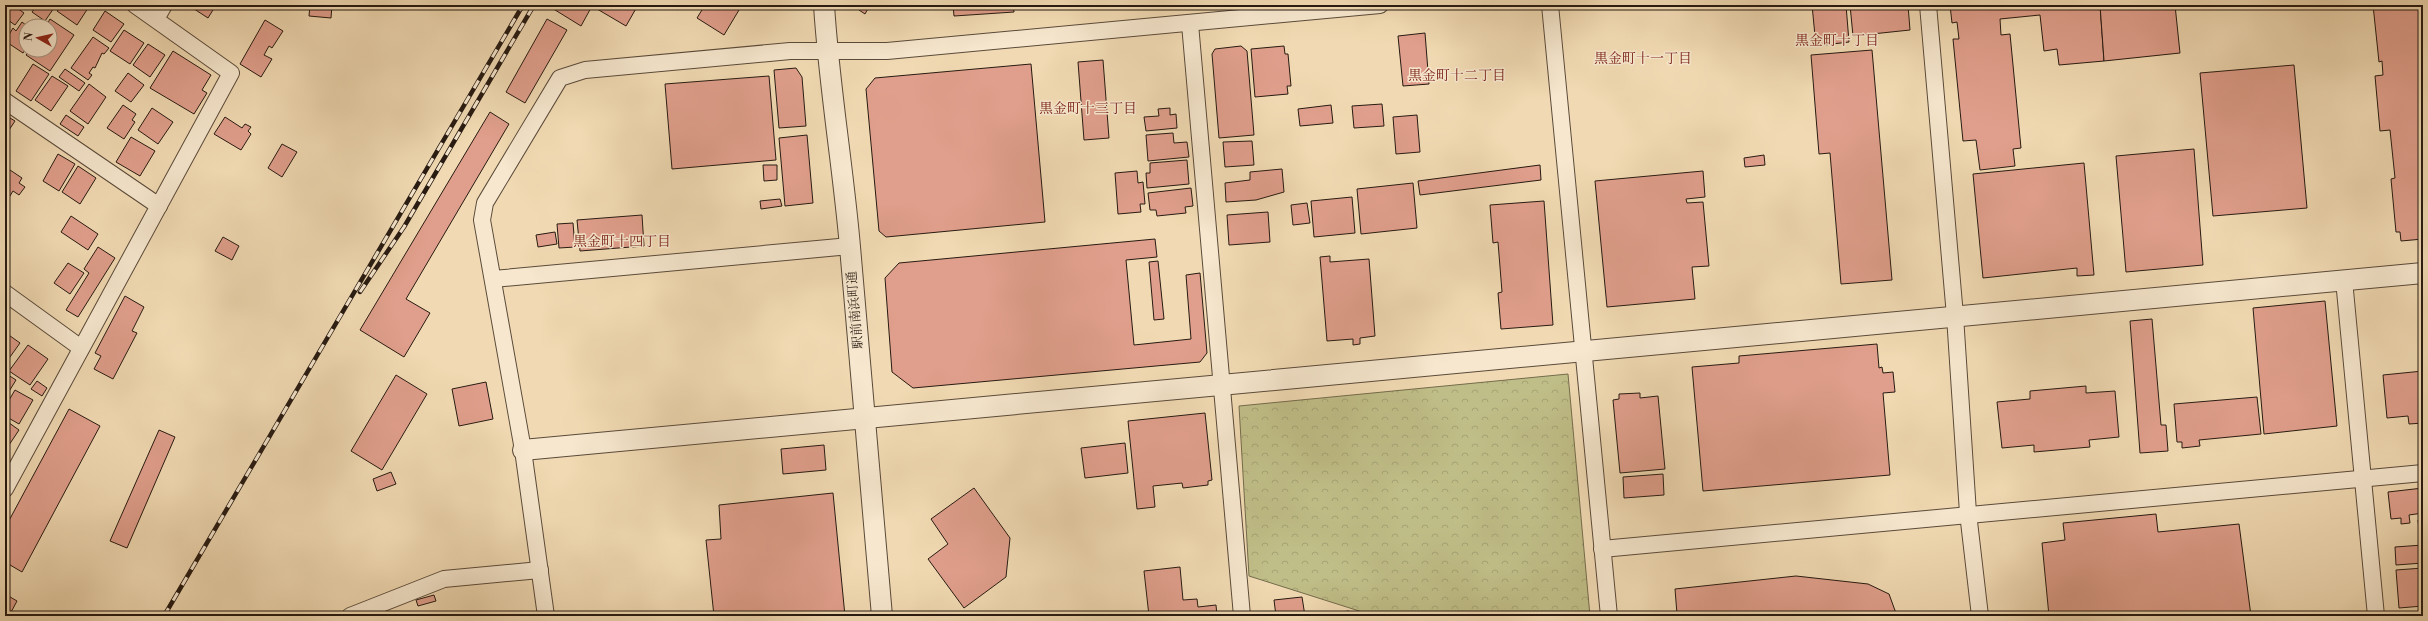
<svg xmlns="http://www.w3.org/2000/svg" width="2428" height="621" font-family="'Libre Bodoni','Noto Serif JP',serif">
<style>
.forest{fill:url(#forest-crowns);stroke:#746c4c}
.building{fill:#e09f8c;stroke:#271a11}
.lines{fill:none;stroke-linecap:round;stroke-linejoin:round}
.minor-casing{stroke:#5a4a3a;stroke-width:18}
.tertiary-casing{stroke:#5a4a3a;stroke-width:22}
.minor{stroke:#f6e7ce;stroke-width:16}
.tertiary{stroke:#f6e7ce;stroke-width:20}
.rail-casing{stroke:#271a11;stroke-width:4.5}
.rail{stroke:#f6e7ce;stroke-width:3;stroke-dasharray:9;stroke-linecap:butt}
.labels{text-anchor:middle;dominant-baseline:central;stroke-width:3;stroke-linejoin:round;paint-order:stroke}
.street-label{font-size:13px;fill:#271a11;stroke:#f6e7ce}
.neighbourhood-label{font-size:14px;fill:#7a1f14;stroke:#f6e7ce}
</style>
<defs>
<pattern id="forest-crowns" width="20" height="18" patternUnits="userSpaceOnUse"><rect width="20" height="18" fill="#c0be88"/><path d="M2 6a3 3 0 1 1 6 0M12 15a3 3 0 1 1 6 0" fill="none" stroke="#a5a374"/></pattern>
</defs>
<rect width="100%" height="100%" fill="#f1dab3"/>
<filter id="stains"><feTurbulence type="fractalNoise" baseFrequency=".005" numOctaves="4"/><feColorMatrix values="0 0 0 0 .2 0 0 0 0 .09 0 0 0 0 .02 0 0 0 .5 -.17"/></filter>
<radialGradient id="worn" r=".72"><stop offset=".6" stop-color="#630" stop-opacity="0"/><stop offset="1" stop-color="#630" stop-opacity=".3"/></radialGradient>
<!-- forest -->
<polygon class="forest" points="1568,374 1590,616 1375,616 1249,576 1239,406"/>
<!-- building -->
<g class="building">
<polygon points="5,5 13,5 24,13 15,25 5,18"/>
<polygon points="37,5 56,5 45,21 32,12"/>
<polygon points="62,5 90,5 77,25 57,11"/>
<polygon points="188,5 216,5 208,18"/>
<polygon points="310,5 332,5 331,18 309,16"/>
<polygon points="547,5 638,5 626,26 592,6 581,26"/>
<polygon points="705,5 742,5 724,35 697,18"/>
<polygon points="859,5 870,5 865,14 859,10"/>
<polygon points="953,5 1013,5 1014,12 954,16"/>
<polygon points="1812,5 1846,5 1849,42 1816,46"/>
<polygon points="1850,5 1908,5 1910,30 1853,36"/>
<polygon points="1950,5 2100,5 2104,61 2059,65 2057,49 2044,51 2040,15 2000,19 2001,35 2010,34 2021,148 2013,149 2015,166 1980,170 1976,140 1963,141 1953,39 1959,39 1957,22 1952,23"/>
<polygon points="2100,5 2175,5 2180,53 2104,61"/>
<polygon points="2373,5 2423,5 2423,239 2401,241 2400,232 2396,232 2391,179 2395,178 2390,130 2380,131 2375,76 2383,75 2382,61 2379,62"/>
<polygon points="105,11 124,24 111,42 93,30"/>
<polygon points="50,19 74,35 50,71 26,55 30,50 50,50 50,26 46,26"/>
<polygon points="547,19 567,30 525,103 506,92"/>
<polygon points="265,20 283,31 272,48 269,46 264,55 272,59 261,77 240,64"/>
<polygon points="22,22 27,26 26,49 23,53 5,41 13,28 16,31"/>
<polygon points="124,30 144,43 130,64 110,51"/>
<polygon points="1425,33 1429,84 1403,86 1398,36"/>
<polygon points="93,37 109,48 104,54 102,53 95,68 93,67 89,73 92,75 88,80 71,68"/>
<polygon points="148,44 165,55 150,77 133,65"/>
<polygon points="1241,46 1247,51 1254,135 1219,138 1212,54 1215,49"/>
<polygon points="1284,46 1285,54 1288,54 1291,86 1287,86 1288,94 1255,97 1251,49"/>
<polygon points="1872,50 1892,280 1841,284 1830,153 1819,154 1811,55"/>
<polygon points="173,51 211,75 202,90 207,93 194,114 150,88"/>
<polygon points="1103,60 1109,138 1084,140 1078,62"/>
<polygon points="33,64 49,74 31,101 16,91"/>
<polygon points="1031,64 1045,222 886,237 879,231 866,89 875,78"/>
<polygon points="2294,65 2307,208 2213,216 2200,73"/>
<polygon points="796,68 802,77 806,126 779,128 774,70"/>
<polygon points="65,69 85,83 79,91 59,77"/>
<polygon points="128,73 144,85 131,102 115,91"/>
<polygon points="52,76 68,86 51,111 35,100"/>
<polygon points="769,76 776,160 672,169 665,84"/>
<polygon points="89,84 106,97 88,124 70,111"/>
<polygon points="1382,104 1384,126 1354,128 1352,106"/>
<polygon points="123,105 136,114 132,120 135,122 124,139 107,128"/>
<polygon points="1331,105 1333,123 1300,126 1298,109"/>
<polygon points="152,108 173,122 158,144 138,130"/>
<polygon points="1170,108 1170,115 1176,114 1177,128 1146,131 1144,117 1159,116 1158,109"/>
<polygon points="490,112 509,124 406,299 430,313 404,357 360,330"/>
<polygon points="5,115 15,121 5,136"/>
<polygon points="66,115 84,127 78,136 60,124"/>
<polygon points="1417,115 1420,152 1396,154 1393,117"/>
<polygon points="225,117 242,128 245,124 251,127 248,131 251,134 241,150 214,134"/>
<polygon points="1173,133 1174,143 1187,142 1189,157 1148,161 1146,135"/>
<polygon points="807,135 813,203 785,206 779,138"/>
<polygon points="131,137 155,151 140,176 116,162"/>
<polygon points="1252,141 1254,165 1225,167 1223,142"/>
<polygon points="282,144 297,152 282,177 268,168"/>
<polygon points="2194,149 2203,265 2126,272 2116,156"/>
<polygon points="58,154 75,164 59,191 43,181"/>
<polygon points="1764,155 1765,165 1745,167 1744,158"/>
<polygon points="1187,160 1189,184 1147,188 1146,173 1150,173 1150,163"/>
<polygon points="2084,163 2094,275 2077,276 2077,268 1983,278 1973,174"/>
<polygon points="763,165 777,165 777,180 764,181"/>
<polygon points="1540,165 1541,180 1420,195 1418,181"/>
<polygon points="78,166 96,178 80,204 62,192"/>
<polygon points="7,168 22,178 19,183 25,187 19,195 13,191 5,204 5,171"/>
<polygon points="1282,169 1284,192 1256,200 1226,202 1225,183 1250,180 1250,172"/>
<polygon points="1137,171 1138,183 1143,182 1145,204 1140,204 1141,212 1118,214 1115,173"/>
<polygon points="1703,171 1705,197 1686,199 1687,203 1703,202 1709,266 1692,267 1695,299 1607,307 1595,181"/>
<polygon points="1413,183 1417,228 1361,234 1357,189"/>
<polygon points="1191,188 1193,206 1185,207 1186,213 1157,216 1156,210 1150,210 1148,193"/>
<polygon points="1352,197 1355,233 1314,237 1311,201"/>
<polygon points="780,199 782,206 761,209 760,201"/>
<polygon points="1544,201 1553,325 1501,329 1498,293 1502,292 1498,242 1493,243 1490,205"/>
<polygon points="1307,203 1310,223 1293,225 1291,205"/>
<polygon points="1268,212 1270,242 1229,245 1227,215"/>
<polygon points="642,215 644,246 580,251 577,220"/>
<polygon points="71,216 98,234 88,250 61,232"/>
<polygon points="573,223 575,247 559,248 557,224"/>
<polygon points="555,232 557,244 538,247 536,235"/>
<polygon points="223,237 239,246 232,260 215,251"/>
<polygon points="1155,239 1157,257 1126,260 1134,345 1191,339 1186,275 1200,273 1207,353 1200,362 913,388 892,372 885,278 899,263"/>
<polygon points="98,247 115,258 78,317 66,310 89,273 84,269"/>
<polygon points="1330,256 1330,262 1369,259 1375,336 1360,338 1360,344 1353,345 1353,339 1327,341 1320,257"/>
<polygon points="1158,261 1164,319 1154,320 1149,262"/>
<polygon points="68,263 84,273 70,294 54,283"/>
<polygon points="125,296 144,307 132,331 137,333 113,379 94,369 101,356 95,353"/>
<polygon points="2325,301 2337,426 2264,434 2253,308"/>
<polygon points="2152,319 2161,425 2166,425 2168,451 2140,453 2130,321"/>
<polygon points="6,333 20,343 5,364 5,335"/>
<polygon points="1877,344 1879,368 1882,367 1883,373 1893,372 1895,392 1883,393 1890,475 1703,491 1692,367 1739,363 1739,356"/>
<polygon points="28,345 48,359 30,385 9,371"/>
<polygon points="2423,371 2423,423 2409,424 2408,416 2387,418 2383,375"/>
<polygon points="5,373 16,380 5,398"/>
<polygon points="396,375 427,394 382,470 351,451"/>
<polygon points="37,381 47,388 42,396 31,389"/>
<polygon points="486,382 493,419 459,426 452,389"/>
<polygon points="2086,386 2086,393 2115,391 2119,437 2089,440 2090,447 2034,452 2034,445 2002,448 1997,402 2030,399 2030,391"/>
<polygon points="15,390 33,400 19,424 5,416 5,407"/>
<polygon points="1640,393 1640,398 1658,396 1665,469 1620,473 1613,400 1619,399 1619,394"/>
<polygon points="2257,397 2261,434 2199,440 2200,446 2182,448 2182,442 2177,442 2174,404"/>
<polygon points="69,409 100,426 22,572 5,562 5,528"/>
<polygon points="1205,413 1212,480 1208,481 1208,485 1183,488 1182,483 1153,486 1155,507 1137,509 1128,421"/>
<polygon points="5,420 19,430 7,448 5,446"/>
<polygon points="159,430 175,437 127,548 110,541"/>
<polygon points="1125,443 1128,473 1085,478 1081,448"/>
<polygon points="824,445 826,470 783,474 781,449"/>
<polygon points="391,472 396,484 377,491 373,479"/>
<polygon points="1663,474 1664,495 1624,498 1623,477"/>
<polygon points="974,488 1010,538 1006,577 964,608 928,559 948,544 931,519"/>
<polygon points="2423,488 2423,513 2409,515 2410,523 2401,524 2401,518 2391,519 2388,492"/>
<polygon points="833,493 845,616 714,616 706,540 721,539 719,505"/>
<polygon points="2156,514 2158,532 2239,524 2251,616 2049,616 2042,543 2065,540 2063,523"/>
<polygon points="2423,519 2423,540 2420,540 2418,520"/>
<polygon points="2423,545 2423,563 2396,565 2395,547"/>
<polygon points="1180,567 1183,600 1197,599 1198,607 1216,605 1217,616 1149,616 1144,571"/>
<polygon points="2423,568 2423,606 2399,608 2396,570"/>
<polygon points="1796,576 1868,584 1889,594 1897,616 1682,616 1682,612 1677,614 1675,589"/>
<polygon points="5,594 17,601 9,616 5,616"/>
<polygon points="434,595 436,601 418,606 416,600"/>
<polygon points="1302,597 1305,616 1276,616 1274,600"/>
<polygon points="1349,611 1349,616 1323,616 1323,614"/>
</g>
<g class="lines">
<defs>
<g id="minor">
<polyline points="1550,5 1609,616"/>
<polyline points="1928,5 1955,316 1968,513 1980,616"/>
<polyline points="156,19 164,5"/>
<polyline points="1190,24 1242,616"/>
<polyline points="5,101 159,206"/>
<polyline points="493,279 850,246"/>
<polyline points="2344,280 2376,616"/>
<polyline points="5,293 81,348"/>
<polyline points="5,489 231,73 135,5"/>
<polyline points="1602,549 2423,473"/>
<polyline points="350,616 444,579 540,570"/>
<polyline points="546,616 523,450 482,220 485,203 560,78 585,70 790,51 887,51 1380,5"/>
</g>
<g id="tertiary">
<path d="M 824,5 C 829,86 843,166 850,247 C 861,370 871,493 882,616"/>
<path d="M 523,450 C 1156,396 1789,329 2423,273"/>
</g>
</defs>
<!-- minor casing -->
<use href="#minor" class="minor-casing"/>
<!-- tertiary casing -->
<use href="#tertiary" class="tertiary-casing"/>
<!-- minor -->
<use href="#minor" class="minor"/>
<!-- tertiary -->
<use href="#tertiary" class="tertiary"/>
<defs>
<g id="rail">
<polyline points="360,292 404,227 534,5"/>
<polyline points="164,616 523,5"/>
</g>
</defs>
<!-- rail casing -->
<use href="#rail" class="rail-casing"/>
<!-- rail -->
<use href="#rail" class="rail"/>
</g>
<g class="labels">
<!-- street labels -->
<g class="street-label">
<text transform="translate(855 310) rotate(-95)">駅前南浜町通</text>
</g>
<!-- neighbourhood labels -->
<g class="neighbourhood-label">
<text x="1837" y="41">黒金町十丁目</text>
<text x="1643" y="59">黒金町十一丁目</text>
<text x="1457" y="76">黒金町十二丁目</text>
<text x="1088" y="109">黒金町十三丁目</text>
<text x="622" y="242">黒金町十四丁目</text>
</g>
</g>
<!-- margin -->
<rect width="2428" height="621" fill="none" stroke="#f1dab3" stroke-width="20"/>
<rect x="6" y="6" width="2416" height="609" fill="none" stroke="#271a11" stroke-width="2"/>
<rect x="10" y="10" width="2408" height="601" fill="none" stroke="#271a11"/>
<!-- north arrow -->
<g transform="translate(38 38) rotate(278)"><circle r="19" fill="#f6e7ce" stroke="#a39582"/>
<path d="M0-3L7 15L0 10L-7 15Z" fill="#8f2418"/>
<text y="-6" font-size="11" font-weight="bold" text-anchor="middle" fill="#271a11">N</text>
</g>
<rect width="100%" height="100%" filter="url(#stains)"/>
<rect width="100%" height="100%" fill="url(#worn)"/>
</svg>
